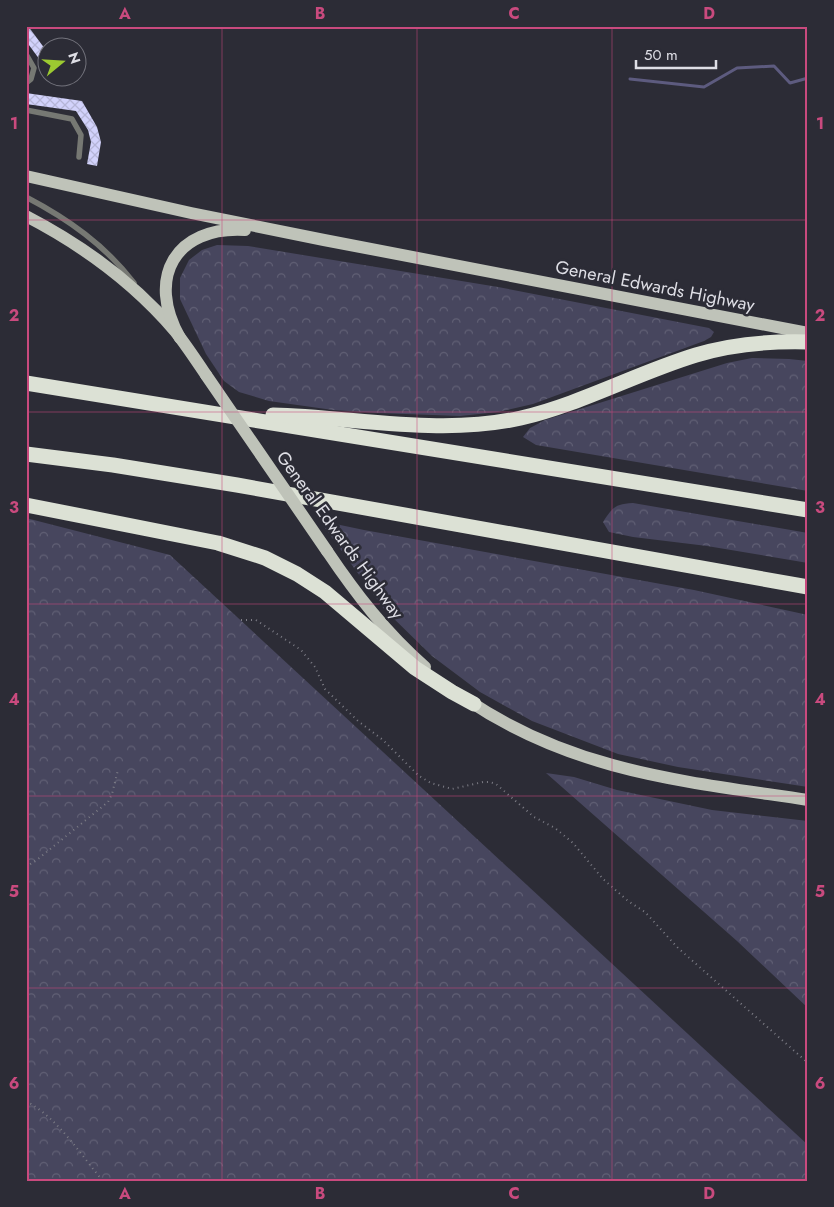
<svg xmlns="http://www.w3.org/2000/svg" width="834" height="1207" font-family="Jost,sans-serif">
<style>
.forest{fill:url(#forest-crowns)}
.lines{fill:none;stroke-linecap:round;stroke-linejoin:round}
.stream{stroke:#5d5b7f;stroke-width:3}
.building{fill:url(#building-cross-hatch)}
.path{stroke:#7d7d86;stroke-width:2;stroke-dasharray:1 4;stroke-linecap:butt}
.service{stroke:#767873;stroke-width:5.5}
.primary{stroke:#bfc3b9;stroke-width:12}
.motorway{stroke:#dce1d5;stroke-width:15}
.primary-bridge{stroke:#bfc3b9;stroke-width:12}
.grid{fill:none;stroke:#c94a7e;stroke-width:1;stroke-opacity:0.55}
.labels{text-anchor:middle;dominant-baseline:central;stroke-width:5;stroke-linejoin:round;paint-order:stroke}
.street-label{font-size:18px;fill:#dedee5;stroke:#2c2c36}
.neatline{fill:none;stroke:#c94a7e;stroke-width:2}
.grid-label{font-size:16px;text-anchor:middle;font-weight:bold;fill:#c94a7e}
</style>
<defs>
<pattern id="forest-crowns" width="20" height="18" patternUnits="userSpaceOnUse" patternTransform="scale(1.25)"><rect width="20" height="18" fill="#47465e"/><path d="M2 6a3 3 0 1 1 6 0M12 15a3 3 0 1 1 6 0" fill="none" stroke="#616075"/></pattern>
<pattern id="building-cross-hatch" width="8" height="8" patternUnits="userSpaceOnUse" patternTransform="scale(1.25)"><rect width="8" height="8" fill="#d2d2fb"/><path d="M0 0l8 8M0 8l8-8" fill="none" stroke="#b5b5d7"/></pattern>
</defs>
<rect width="100%" height="100%" fill="#2c2c36"/>
<!-- forest -->
<g class="forest">
<polygon points="217,245 248,246 498,287 709,328 714,332 711,337 704,341 533,404 498,412 460,416 378,413 333,410 269,401 239,392 224,381 206,354 180,299 180,278 189,260 202,250"/>
<polygon points="752,358 789,359 808,361 808,491 536,445 523,437 530,428 545,420 727,363"/>
<path d="M 633,503 L 808,533 L 808,563 L 707,546 L 633,537 L 609,532 L 603,522 C 613,507 615,504 633,503 Z"/>
<polygon points="26,518 170,555 808,1145 808,1181 26,1181"/>
<polygon points="326,522 364,530 694,590 808,615 808,787 678,767 618,754 532,721 480,692 432,656 384,609 322,524"/>
<polygon points="546,773 574,777 617,790 712,810 808,821 808,1008 737,941"/>
</g>
<g class="lines">
<!-- stream -->
<polyline class="stream" points="630,79 704,87 737,68 774,66 790,83 808,78"/>
</g>
<!-- building -->
<g class="building">
<polygon points="26,26 28,26 48,53 48,71 26,41"/>
<polygon points="26,93 82,101 97,127 101,142 97,166 87,164 91,142 88,130 76,111 26,104"/>
</g>
<g class="lines">
<!-- path -->
<g class="path">
<polyline points="241,620 256,620 301,650 315,667 325,689 358,721 383,740 419,776 431,783 452,789 483,782 490,782 496,784 534,817 555,828 573,843 603,879 628,901 645,912 678,948 808,1063"/>
<polyline points="26,867 38,859 108,802 112,794 118,770"/>
<path d="M 26,1101 C 59,1119 79,1153 103,1181"/>
</g>
<!-- service -->
<g class="service">
<polyline points="26,54 34,68 31,79 26,83"/>
<polyline points="26,110 72,119 81,135 79,157"/>
<path d="M 26,197 C 68,219 105,245 134,283"/>
</g>
<!-- primary -->
<g class="primary">
<polyline points="26,176 191,213 324,240 808,333"/>
<path d="M 26,216 C 82,245 134,283 175,331 C 186,345 196,360 206,375"/>
<path d="M 180,338 C 146,278 175,226 245,230"/>
<path d="M 327,551 C 356,594 386,633 425,667"/>
<path d="M 466,699 C 574,772 683,781 808,800"/>
</g>
<!-- motorway -->
<g class="motorway">
<polyline points="26,383 808,510"/>
<path d="M 273,415 C 354,417 441,436 521,418 C 581,404 637,373 696,355 C 732,344 770,341 808,342"/>
<polyline points="26,454 113,465 237,485 808,587"/>
<polyline points="26,505 218,543 265,558 297,574 325,592 415,668 452,692 474,704"/>
</g>
<!-- primary-bridge -->
<polyline class="primary-bridge" points="206,375 327,551"/>
</g>
<!-- grid -->
<path class="grid" d="M 222,26 L 222,1181M 417,26 L 417,1181M 612,26 L 612,1181M 26,220 L 808,220M 26,412 L 808,412M 26,604 L 808,604M 26,796 L 808,796M 26,988 L 808,988"/>
<g class="labels">
<!-- street labels -->
<g class="street-label">
<text transform="translate(655 286) rotate(11)">General Edwards Highway</text>
<text transform="translate(340 535) rotate(54)">General Edwards Highway</text>
</g>
</g>
<!-- border -->
<rect width="834" height="1207" fill="none" stroke="#2c2c36" stroke-width="55"/>
<!-- north arrow -->
<g transform="translate(62 62) rotate(72)"><circle r="24" fill="#2c2c36" stroke="#73737c"/>
<path d="M0-4L9 19L0 12L-9 19Z" fill="#9cca31"/>
<text y="-8" font-size="14" font-weight="bold" text-anchor="middle" fill="#dedee5">N</text>
</g>
<!-- scale -->
<path d="M636 60v8h80v-8" fill="none" stroke="#dedee5" stroke-width="2.5"/>
<text x="644" y="60" font-size="15" fill="#dedee5" stroke="#2c2c36" stroke-width="4" paint-order="stroke">50 m</text>
<rect x="28" y="28" width="778" height="1152" class="neatline"/>
<g class="grid-label">
<text x="125" y="19">A</text>
<text x="320" y="19">B</text>
<text x="514" y="19">C</text>
<text x="709" y="19">D</text>
<text x="14" y="129">1</text>
<text x="820" y="129">1</text>
<text x="14" y="321">2</text>
<text x="820" y="321">2</text>
<text x="14" y="513">3</text>
<text x="820" y="513">3</text>
<text x="14" y="705">4</text>
<text x="820" y="705">4</text>
<text x="14" y="897">5</text>
<text x="820" y="897">5</text>
<text x="14" y="1089">6</text>
<text x="820" y="1089">6</text>
<text x="125" y="1199">A</text>
<text x="320" y="1199">B</text>
<text x="514" y="1199">C</text>
<text x="709" y="1199">D</text>
</g>
</svg>
